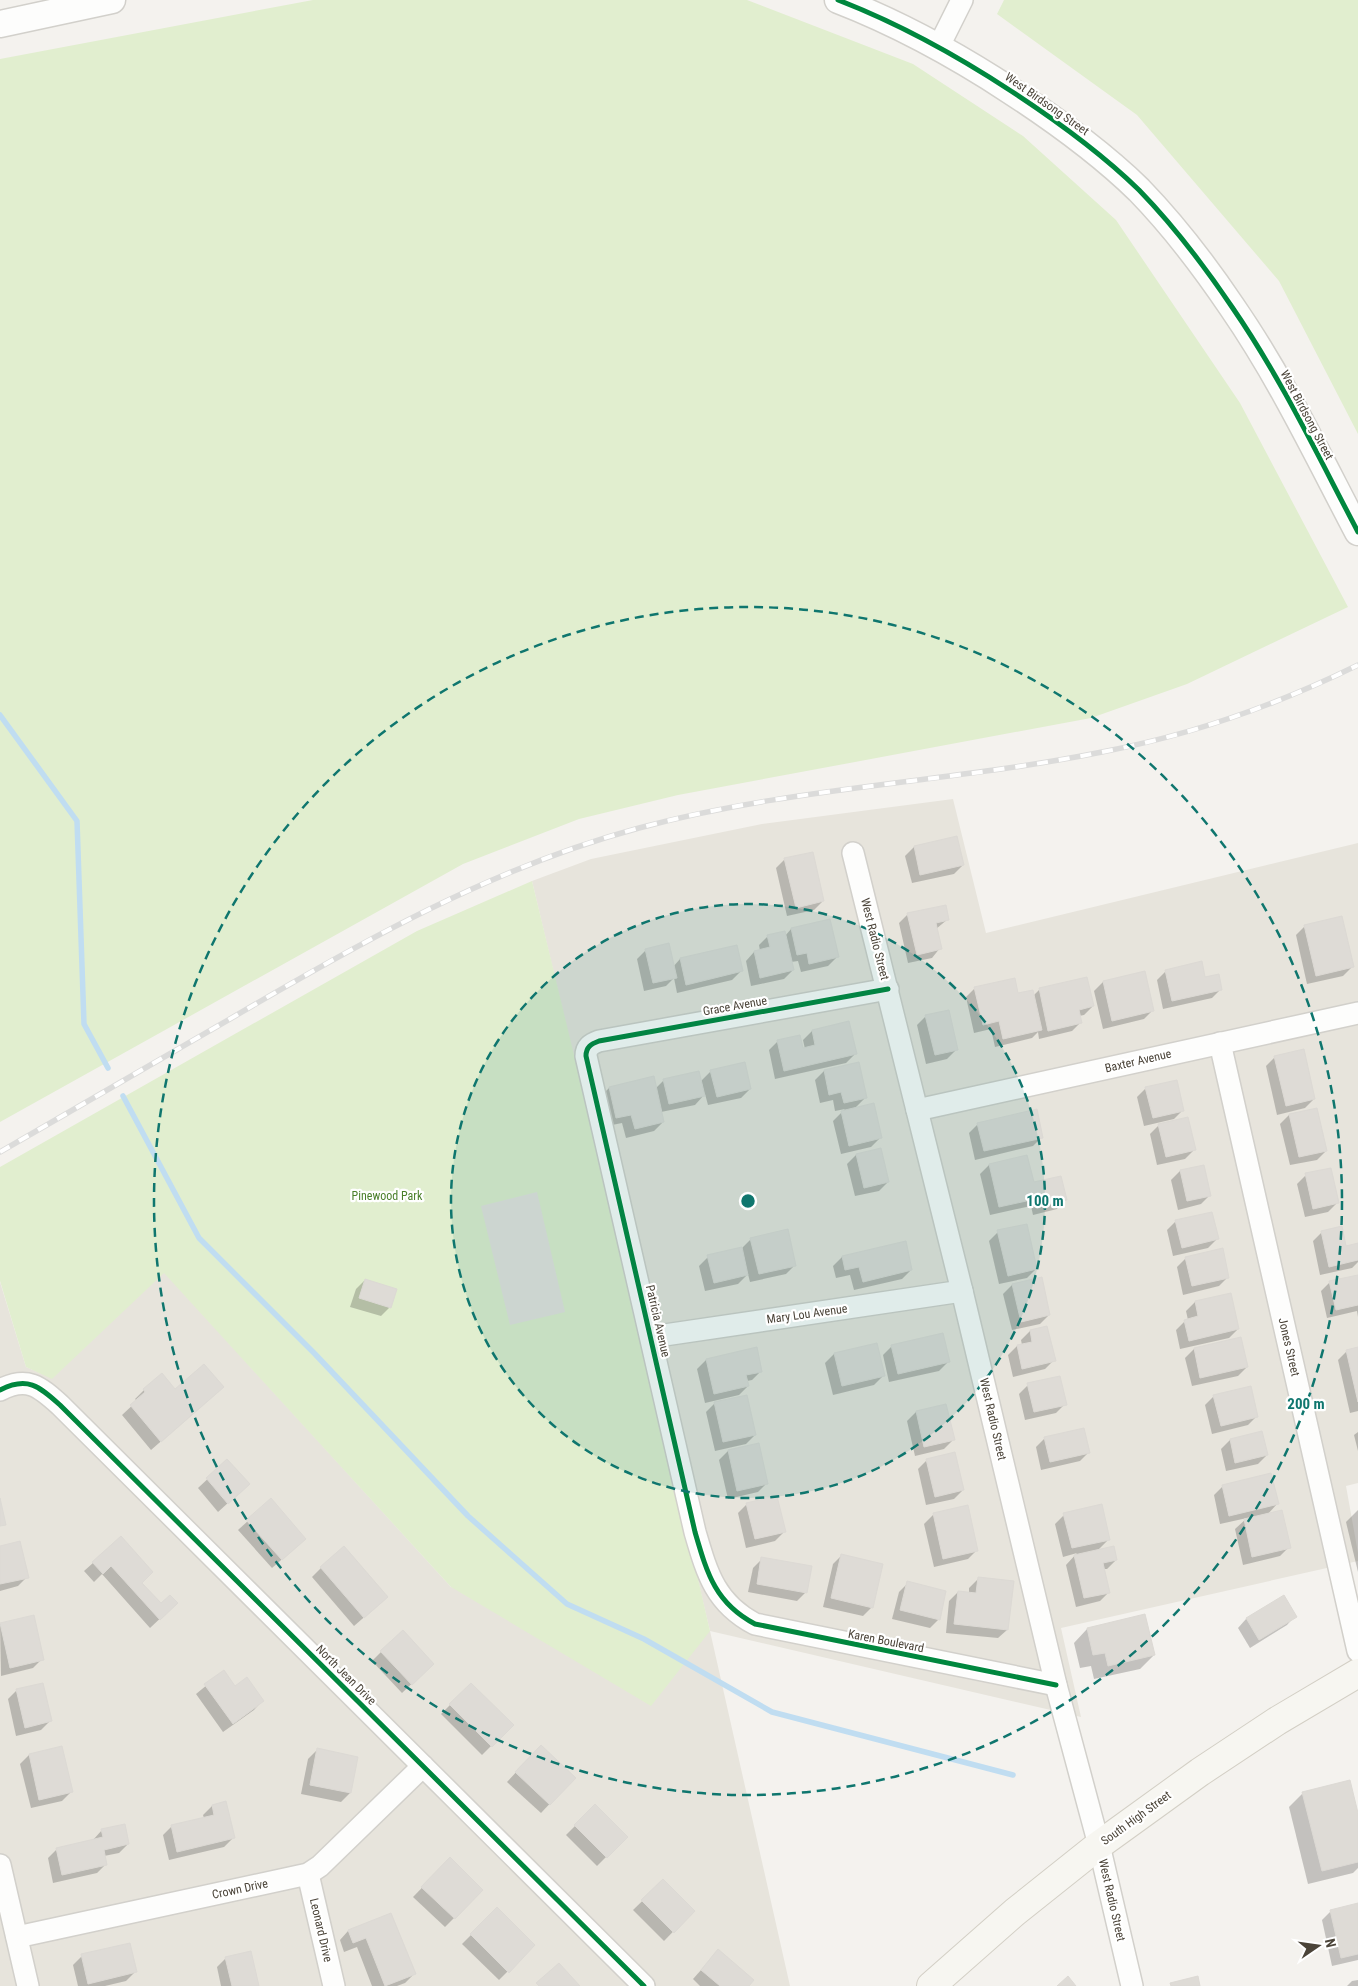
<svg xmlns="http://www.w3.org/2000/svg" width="1358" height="1986" font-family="'Roboto Condensed',sans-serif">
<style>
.residential{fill:#e7e4dc}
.green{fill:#e1eecf}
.parking{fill:#e6e3df}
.shadow{fill:#0003}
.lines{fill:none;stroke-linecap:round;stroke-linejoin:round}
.stream{stroke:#c0ddf1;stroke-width:5.5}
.building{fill:#dedbd6;stroke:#dcd9d4}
.minor-casing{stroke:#d2d0cb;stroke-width:24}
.tertiary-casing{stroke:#d2d0cb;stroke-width:29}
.secondary-casing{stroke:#d3cfc5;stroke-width:30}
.minor{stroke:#fdfdfc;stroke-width:21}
.tertiary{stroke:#fdfdfc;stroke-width:26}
.secondary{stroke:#f7f6f1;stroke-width:28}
.rail-casing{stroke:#dbdbda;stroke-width:5.5}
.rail{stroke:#fff;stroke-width:4;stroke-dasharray:11;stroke-linecap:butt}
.cycleway-casing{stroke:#fff;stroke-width:8}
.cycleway{stroke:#00873e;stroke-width:5}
.ring{fill:none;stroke:#0f766e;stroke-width:2.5;stroke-dasharray:9 6}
.labels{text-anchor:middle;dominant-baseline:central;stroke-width:4.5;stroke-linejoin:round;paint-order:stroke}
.street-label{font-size:12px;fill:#4b4439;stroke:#fff}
.park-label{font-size:12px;fill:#4a7f2a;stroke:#fff}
.centre{fill:#0f766e;stroke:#fff;stroke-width:2.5}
.ring-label{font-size:15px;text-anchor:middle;font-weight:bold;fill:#0f766e;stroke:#fff;stroke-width:4.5;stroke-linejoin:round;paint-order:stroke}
</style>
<rect width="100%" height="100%" fill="#f4f2ee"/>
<!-- residential -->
<polygon class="residential" points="953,799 986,933 1358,843 1358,1483 1346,1486 1358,1553 1358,1561 1061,1628 1081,1717 710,1631 790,1986 0,1986 0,1282 26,1367 52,1378 164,1272 451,1587 710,1631 532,881 591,859 762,824"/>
<!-- green -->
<g class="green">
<polygon points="313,0 747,0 913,64 1023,136 1116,220 1240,403 1348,607 1187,684 1091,718 678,795 579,819 463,864 0,1122 0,59"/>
<polygon points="1004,0 1358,0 1358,434 1279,281 1137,115 997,14"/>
<polygon points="532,881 645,1349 710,1631 651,1706 451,1587 164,1273 52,1379 26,1367 0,1281 0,1167 417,931"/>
</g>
<!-- parking -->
<polygon class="parking" points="537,1192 565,1312 510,1325 481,1206"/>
<!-- shadow -->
<g class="shadow">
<polygon points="914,847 963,865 954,874 912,883 905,856"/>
<polygon points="785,859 823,901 814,910 787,916 776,868"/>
<polygon points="908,914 948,919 936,929 940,948 932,958 908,963 899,923"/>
<polygon points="1305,926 1352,967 1343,976 1307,984 1296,935"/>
<polygon points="791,929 837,957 828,966 801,972 798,961 791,962 793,970 784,979 751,986 746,961 754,952 760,951 759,945 768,936 785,936"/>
<polygon points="646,950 673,967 680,959 741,971 732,980 677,993 674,978 666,986 644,991 637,959"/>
<polygon points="1166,971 1204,978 1221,989 1212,998 1163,1009 1157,980"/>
<polygon points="1086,979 1093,1006 1084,1015 1079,1016 1081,1022 1072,1031 1039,1039 1038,1032 1032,1038 995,1047 991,1029 974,1033 966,997 975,988 1033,996 1039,990"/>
<polygon points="1103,982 1153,1010 1144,1019 1103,1029 1094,991"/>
<polygon points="926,1016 956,1050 947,1059 926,1064 917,1025"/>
<polygon points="812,1031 855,1054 846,1063 775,1079 769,1050 778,1041 802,1050 805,1049 803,1040"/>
<polygon points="1275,1057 1314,1099 1305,1108 1277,1115 1266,1066"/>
<polygon points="858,1064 866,1097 854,1109 880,1138 871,1147 841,1154 833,1121 845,1109 835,1111 833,1100 820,1103 815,1080 824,1071"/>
<polygon points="711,1071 750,1089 741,1098 708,1105 705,1094 695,1105 661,1112 663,1122 654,1131 626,1138 622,1123 607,1126 600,1097 609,1088 653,1078 655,1089 664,1080 700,1082"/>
<polygon points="1146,1088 1183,1110 1174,1119 1144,1126 1137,1097"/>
<polygon points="1289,1115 1326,1151 1317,1160 1290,1165 1280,1124"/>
<polygon points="978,1124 1042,1137 1033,1146 975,1160 969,1133"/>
<polygon points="1159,1125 1194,1150 1185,1159 1157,1165 1150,1134"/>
<polygon points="856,1155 888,1182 879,1191 855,1196 847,1164"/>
<polygon points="989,1165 1033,1184 1066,1200 1057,1209 1033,1215 1031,1206 990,1215 980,1174"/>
<polygon points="1180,1171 1210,1195 1201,1204 1178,1210 1171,1180"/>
<polygon points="1306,1175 1337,1203 1328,1212 1305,1217 1297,1184"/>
<polygon points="1176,1221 1217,1239 1208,1248 1173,1256 1167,1230"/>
<polygon points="998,1232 1036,1269 1027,1278 999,1284 989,1241"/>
<polygon points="1322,1232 1345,1248 1358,1248 1358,1262 1352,1268 1320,1275 1313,1241"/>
<polygon points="751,1239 795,1265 786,1274 750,1282 748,1274 738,1284 705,1291 699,1266 708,1257 742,1248"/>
<polygon points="842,1257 911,1270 902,1279 854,1290 850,1275 836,1278 833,1266"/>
<polygon points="1186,1258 1228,1277 1219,1286 1183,1295 1177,1267"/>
<polygon points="1358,1276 1358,1317 1357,1311 1327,1318 1321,1291 1330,1282"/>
<polygon points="365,1280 390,1307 381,1316 350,1307 356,1289"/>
<polygon points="1012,1285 1049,1315 1040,1324 1012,1330 1003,1294"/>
<polygon points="1195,1302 1238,1329 1229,1338 1180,1349 1176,1330 1185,1321 1188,1320 1186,1311"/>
<polygon points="1047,1327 1054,1360 1045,1369 1013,1377 1008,1355 1017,1346 1022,1345 1021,1340 1030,1331"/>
<polygon points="1240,1339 1247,1367 1238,1376 1192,1386 1185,1358 1194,1349"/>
<polygon points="892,1346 948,1362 939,1371 889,1382 883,1355"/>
<polygon points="1358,1348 1358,1411 1350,1413 1338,1360 1347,1351"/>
<polygon points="834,1354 883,1376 874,1385 833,1395 825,1363"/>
<polygon points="706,1360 761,1371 752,1380 747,1381 748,1386 739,1395 705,1403 697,1369"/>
<polygon points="1028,1385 1065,1404 1056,1413 1025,1420 1019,1394"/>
<polygon points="144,1390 175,1391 213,1396 151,1450 122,1415 137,1401 135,1399"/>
<polygon points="1214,1396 1257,1416 1248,1425 1212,1434 1205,1405"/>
<polygon points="715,1403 755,1435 746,1444 715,1451 706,1412"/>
<polygon points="916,1412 953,1440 944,1449 915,1456 907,1421"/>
<polygon points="1358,1432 1358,1451 1354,1435"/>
<polygon points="1045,1438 1089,1452 1080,1461 1041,1470 1036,1447"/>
<polygon points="1230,1440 1267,1455 1258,1464 1226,1471 1221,1449"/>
<polygon points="758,1445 767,1483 758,1492 728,1499 719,1460 728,1451"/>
<polygon points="927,1460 963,1490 954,1499 926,1505 918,1469"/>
<polygon points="227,1461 239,1493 218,1512 198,1488"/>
<polygon points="1223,1486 1277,1504 1266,1516 1289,1547 1280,1556 1243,1565 1235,1529 1247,1518 1220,1524 1214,1495"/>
<polygon points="271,1500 296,1547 272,1568 238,1530"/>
<polygon points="747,1504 784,1532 775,1541 746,1548 738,1513"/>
<polygon points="967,1507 977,1550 968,1559 934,1567 924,1524 933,1515"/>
<polygon points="1358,1510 1358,1572 1346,1522"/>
<polygon points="1064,1515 1109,1539 1097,1551 1116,1560 1107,1569 1103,1569 1109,1592 1100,1601 1076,1607 1066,1565 1077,1553 1063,1557 1055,1524"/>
<polygon points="121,1538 141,1583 167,1612 150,1628 102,1574 94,1582 84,1571"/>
<polygon points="0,1547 27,1577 18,1586 0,1591"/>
<polygon points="842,1555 872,1607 863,1616 823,1607 833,1564"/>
<polygon points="762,1559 806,1592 797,1601 748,1592 753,1568"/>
<polygon points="321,1568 377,1606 354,1626 312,1577"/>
<polygon points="978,1579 1007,1630 998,1638 946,1633 949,1601 958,1592 969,1593 969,1588"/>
<polygon points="908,1583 939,1619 930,1628 892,1619 899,1592"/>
<polygon points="1283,1597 1295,1616 1287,1625 1250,1648 1238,1628 1246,1619"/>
<polygon points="33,1617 42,1659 33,1668 1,1676 0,1624"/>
<polygon points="1087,1629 1154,1655 1140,1669 1094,1679 1091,1666 1080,1668 1074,1643"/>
<polygon points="381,1652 423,1673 402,1693 372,1661"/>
<polygon points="224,1671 235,1688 262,1701 254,1710 223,1732 196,1694"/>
<polygon points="471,1684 512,1725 482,1755 441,1714"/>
<polygon points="17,1690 50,1721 41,1730 16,1736 8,1699"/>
<polygon points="317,1750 350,1793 341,1802 301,1794 308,1759"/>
<polygon points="29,1755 71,1792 62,1801 31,1808 20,1764"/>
<polygon points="532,1755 574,1778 541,1813 507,1782"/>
<polygon points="1303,1793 1358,1818 1358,1868 1353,1873 1308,1884 1289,1807"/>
<polygon points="212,1806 233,1838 224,1847 169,1860 163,1835 172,1826 204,1818 203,1815"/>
<polygon points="595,1806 626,1837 597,1866 566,1835"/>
<polygon points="102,1830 128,1844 119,1853 104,1856 106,1864 97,1873 53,1883 48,1858 57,1849 93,1840"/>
<polygon points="450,1859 482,1890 445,1927 413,1897"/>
<polygon points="663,1881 693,1911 664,1941 633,1910"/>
<polygon points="1358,1905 1358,1960 1332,1966 1322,1920 1331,1911"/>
<polygon points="497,1909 534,1945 499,1980 462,1944"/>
<polygon points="391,1914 414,1974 405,1983 397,1986 372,1986 357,1947 344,1952 340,1940 348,1931"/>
<polygon points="718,1951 747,1986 700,1986 693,1979"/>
<polygon points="82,1956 135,1972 126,1981 105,1986 78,1986 73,1965"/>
<polygon points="226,1958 258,1986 221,1986 217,1967"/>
<polygon points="1358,1980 1358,1986 1347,1986 1352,1981"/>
</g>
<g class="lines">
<!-- stream -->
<g class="stream">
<polyline points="0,715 77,821 84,1024 108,1068"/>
<polyline points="123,1096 199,1238 315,1354 468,1516 567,1604 644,1639 772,1712 1013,1775"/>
</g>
</g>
<!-- building -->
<g class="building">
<polygon points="957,836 964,865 920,875 914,846"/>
<polygon points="813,852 824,901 796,908 784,858"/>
<polygon points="946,905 949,920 936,923 942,949 917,955 907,913"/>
<polygon points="1342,916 1354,967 1316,976 1304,925"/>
<polygon points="830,919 839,957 809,964 807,953 797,955 791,928"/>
<polygon points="785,931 794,970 760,978 754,951 770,947 767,935"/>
<polygon points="669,943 677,978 653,983 645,949"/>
<polygon points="737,945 743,971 686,985 680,958"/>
<polygon points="1202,961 1205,977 1219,974 1222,990 1172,1001 1165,970"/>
<polygon points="1145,971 1154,1011 1112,1021 1103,981"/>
<polygon points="1087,977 1094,1006 1079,1010 1082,1023 1048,1031 1039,988"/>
<polygon points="1015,978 1018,993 1033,990 1042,1030 1003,1039 999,1021 983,1025 974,987"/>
<polygon points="949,1010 958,1050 935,1055 925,1015"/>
<polygon points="849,1021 857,1054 784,1071 777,1040 800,1035 803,1048 815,1045 812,1030"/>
<polygon points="1304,1049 1315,1099 1286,1106 1274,1056"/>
<polygon points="745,1062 751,1089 717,1097 710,1070"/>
<polygon points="859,1062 867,1098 844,1103 841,1092 829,1095 824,1070"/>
<polygon points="699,1071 705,1096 669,1104 663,1079"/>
<polygon points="654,1076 664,1122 635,1129 631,1115 616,1118 609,1087"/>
<polygon points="1177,1080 1184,1111 1153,1118 1145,1087"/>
<polygon points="874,1103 882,1138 849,1146 841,1111"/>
<polygon points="1317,1108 1327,1151 1299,1157 1289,1114"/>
<polygon points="1037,1109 1043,1138 984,1151 977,1123"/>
<polygon points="1188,1117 1196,1150 1166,1157 1158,1124"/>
<polygon points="881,1148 889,1182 864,1188 856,1154"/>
<polygon points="1027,1155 1034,1182 1061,1176 1067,1200 1042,1206 1040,1198 999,1207 989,1164"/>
<polygon points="1204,1165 1211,1196 1187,1201 1180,1170"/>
<polygon points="1331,1168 1339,1203 1313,1209 1305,1173"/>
<polygon points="1212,1212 1219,1239 1182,1248 1175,1220"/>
<polygon points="1027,1224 1037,1269 1008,1276 997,1230"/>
<polygon points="1342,1226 1346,1246 1358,1243 1358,1260 1329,1267 1321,1231"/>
<polygon points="788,1229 796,1266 759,1274 750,1238"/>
<polygon points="906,1241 912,1270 863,1282 859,1267 845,1270 842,1256"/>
<polygon points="742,1247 748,1275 714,1283 707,1255"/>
<polygon points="1223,1248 1229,1278 1192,1286 1185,1257"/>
<polygon points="1358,1275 1358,1305 1336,1310 1329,1281"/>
<polygon points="1042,1277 1050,1315 1021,1322 1012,1284"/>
<polygon points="365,1279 397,1289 391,1308 359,1298"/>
<polygon points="1231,1293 1239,1329 1189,1341 1184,1320 1198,1316 1195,1301"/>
<polygon points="1047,1326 1056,1361 1022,1369 1017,1345 1032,1342 1030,1330"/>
<polygon points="943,1333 950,1362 898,1374 891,1345"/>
<polygon points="1241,1337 1248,1367 1200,1378 1194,1348"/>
<polygon points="877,1343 885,1376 842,1386 834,1353"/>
<polygon points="757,1347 762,1372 746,1375 749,1386 714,1394 706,1359"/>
<polygon points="1358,1347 1358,1402 1346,1350"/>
<polygon points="204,1364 224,1387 161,1442 130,1405 145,1392 143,1389 162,1373 175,1389"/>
<polygon points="1060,1376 1067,1405 1034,1412 1027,1383"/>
<polygon points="1251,1386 1258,1417 1221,1426 1213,1395"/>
<polygon points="747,1395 756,1435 723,1442 714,1402"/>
<polygon points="946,1404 955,1440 924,1447 916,1411"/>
<polygon points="1084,1428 1090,1453 1050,1462 1044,1437"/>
<polygon points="1262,1431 1268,1455 1235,1463 1230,1439"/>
<polygon points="759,1443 768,1484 737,1491 728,1450"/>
<polygon points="955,1452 964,1490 935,1497 926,1459"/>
<polygon points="227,1459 250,1484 228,1504 206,1478"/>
<polygon points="1271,1473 1279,1504 1229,1516 1222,1485"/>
<polygon points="777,1496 786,1532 755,1539 746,1503"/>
<polygon points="0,1498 6,1525 0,1526"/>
<polygon points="271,1498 306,1539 282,1560 246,1520"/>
<polygon points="1102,1504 1110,1540 1072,1548 1063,1513"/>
<polygon points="968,1505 978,1551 943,1559 933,1513"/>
<polygon points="1282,1510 1291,1548 1252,1557 1244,1519"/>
<polygon points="121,1536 153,1572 142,1583 161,1603 170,1595 178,1603 160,1620 111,1566 103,1574 92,1562"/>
<polygon points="20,1541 29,1578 0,1584 0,1546"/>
<polygon points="344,1546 388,1597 364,1618 320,1567"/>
<polygon points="1114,1546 1117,1560 1103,1563 1110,1593 1084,1598 1074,1555"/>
<polygon points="841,1554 883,1564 873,1608 831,1598"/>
<polygon points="761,1557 812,1566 807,1593 757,1584"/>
<polygon points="978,1577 1014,1581 1008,1630 954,1624 958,1591 976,1593"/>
<polygon points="907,1581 946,1591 940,1620 900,1610"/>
<polygon points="1284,1595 1297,1617 1259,1640 1246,1618"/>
<polygon points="1145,1614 1155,1655 1108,1666 1105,1653 1093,1655 1087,1628"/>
<polygon points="34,1615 44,1660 10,1668 0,1623"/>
<polygon points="403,1630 434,1664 412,1685 380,1651"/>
<polygon points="224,1670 235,1686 247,1677 264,1701 233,1724 204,1684"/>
<polygon points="43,1683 52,1721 25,1728 16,1689"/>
<polygon points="471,1683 514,1725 492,1747 449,1704"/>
<polygon points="541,1745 576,1778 550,1805 515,1772"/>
<polygon points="62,1746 73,1792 39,1800 29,1754"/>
<polygon points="317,1748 358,1757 351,1793 310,1785"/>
<polygon points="1350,1780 1358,1813 1358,1862 1322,1871 1302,1792"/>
<polygon points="226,1801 235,1838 177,1852 171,1825 214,1815 212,1805"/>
<polygon points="595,1804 628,1837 607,1858 574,1825"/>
<polygon points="125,1824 129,1844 104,1850 107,1865 62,1875 56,1848 103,1837 101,1829"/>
<polygon points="450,1857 483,1890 455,1919 421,1887"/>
<polygon points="663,1879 695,1911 674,1933 641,1900"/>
<polygon points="1358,1903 1358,1954 1341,1958 1330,1910"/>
<polygon points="497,1907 535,1945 509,1973 470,1934"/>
<polygon points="391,1913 416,1974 385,1986 366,1938 353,1943 348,1930"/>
<polygon points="130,1943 137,1972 88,1984 81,1954"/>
<polygon points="718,1949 754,1980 749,1986 720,1986 701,1970"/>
<polygon points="251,1951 259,1986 232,1986 225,1957"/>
<polygon points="559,1963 580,1986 539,1986 536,1983"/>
<polygon points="1068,1976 1076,1986 1057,1986"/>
<polygon points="1198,1976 1200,1986 1171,1986 1170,1983"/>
</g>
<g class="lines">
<defs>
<g id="minor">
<polyline points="939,46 962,0"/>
<polyline points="853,853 962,1291 1056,1685 1099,1845 1132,1986"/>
<path d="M 888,989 L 599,1041 C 591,1044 586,1047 586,1056 L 695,1532 C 707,1573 715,1603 755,1624 L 1056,1685"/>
<polyline points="1220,1043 1358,1651"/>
<polyline points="917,1110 1358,1013"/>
<polyline points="651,1337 962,1291"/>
<path d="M 0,1390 C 27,1376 39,1386 60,1405 L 644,1986"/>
<polyline points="0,1865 28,1986"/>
<polyline points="308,1874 334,1986"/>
<polyline points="17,1937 308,1874 320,1866 423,1766"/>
</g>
<g id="tertiary">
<path d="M 838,0 C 900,24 956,55 1011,91 C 1057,121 1100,152 1139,190 C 1173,225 1205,267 1232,307 C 1281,378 1318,456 1358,532"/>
<polyline points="0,24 112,0"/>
</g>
<polyline id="secondary" points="931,1986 1015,1912 1099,1845 1200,1772 1277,1721 1358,1673"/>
</defs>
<!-- minor casing -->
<use href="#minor" class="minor-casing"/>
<!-- tertiary casing -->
<use href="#tertiary" class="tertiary-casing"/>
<!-- secondary casing -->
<use href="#secondary" class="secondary-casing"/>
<!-- minor -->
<use href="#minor" class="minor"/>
<!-- tertiary -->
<use href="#tertiary" class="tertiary"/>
<!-- secondary -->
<use href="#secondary" class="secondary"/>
<defs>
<path id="rail" d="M 0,1152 C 78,1107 157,1061 235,1016 C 363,941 494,867 639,828 C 791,787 948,783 1102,752 C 1191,735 1277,705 1358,665"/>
</defs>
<!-- rail casing -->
<use href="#rail" class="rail-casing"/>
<!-- rail -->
<use href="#rail" class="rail"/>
<defs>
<g id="cycleway">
<path d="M 838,0 C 900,24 956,55 1011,91 C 1057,121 1100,152 1139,190 C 1173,225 1205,267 1232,307 C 1281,378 1318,456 1358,532"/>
<path d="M 888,989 L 599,1041 C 591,1044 586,1047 586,1056 L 695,1532 C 707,1573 715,1603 755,1624 L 1056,1685"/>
<path d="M 0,1390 C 27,1376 39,1386 60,1405 L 644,1986"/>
</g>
</defs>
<!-- cycleway casing -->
<use href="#cycleway" class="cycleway-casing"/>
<!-- cycleway -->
<use href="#cycleway" class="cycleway"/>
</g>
<!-- distance rings -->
<circle cx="748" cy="1201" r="297" fill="#0f766e" fill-opacity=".12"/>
<g class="ring">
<circle cx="748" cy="1201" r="297"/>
<circle cx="748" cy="1201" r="594"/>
</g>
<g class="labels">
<!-- street labels -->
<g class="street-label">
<text transform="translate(1047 104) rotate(35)">West Birdsong Street</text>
<text transform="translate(1307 415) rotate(62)">West Birdsong Street</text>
<text transform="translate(875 939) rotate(76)">West Radio Street</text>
<text transform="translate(735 1006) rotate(-10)">Grace Avenue</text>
<text transform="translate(1138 1061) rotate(-13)">Baxter Avenue</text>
<text transform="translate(807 1314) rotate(-8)">Mary Lou Avenue</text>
<text transform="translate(658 1321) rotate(77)">Patricia Avenue</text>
<text transform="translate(1289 1347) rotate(77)">Jones Street</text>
<text transform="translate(993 1419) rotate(77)">West Radio Street</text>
<text transform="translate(886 1641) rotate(11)">Karen Boulevard</text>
<text transform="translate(346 1675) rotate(45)">North Jean Drive</text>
<text transform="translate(1136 1818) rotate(-36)">South High Street</text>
<text transform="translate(240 1889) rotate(-12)">Crown Drive</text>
<text transform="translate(1112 1900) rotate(77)">West Radio Street</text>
<text transform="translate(321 1930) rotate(77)">Leonard Drive</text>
</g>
<!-- park labels -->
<g class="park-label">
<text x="387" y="1196">Pinewood Park</text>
</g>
</g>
<circle cx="748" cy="1201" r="8" class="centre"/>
<g class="ring-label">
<text x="1045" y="1206">100 m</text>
<text x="1306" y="1409">200 m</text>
</g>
<!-- north arrow -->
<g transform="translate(1318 1946) rotate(77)" stroke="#ffffff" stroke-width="4" paint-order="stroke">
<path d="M0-4L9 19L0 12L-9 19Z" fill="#4b4439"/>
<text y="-8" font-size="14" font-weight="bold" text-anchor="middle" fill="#4b4439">N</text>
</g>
</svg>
